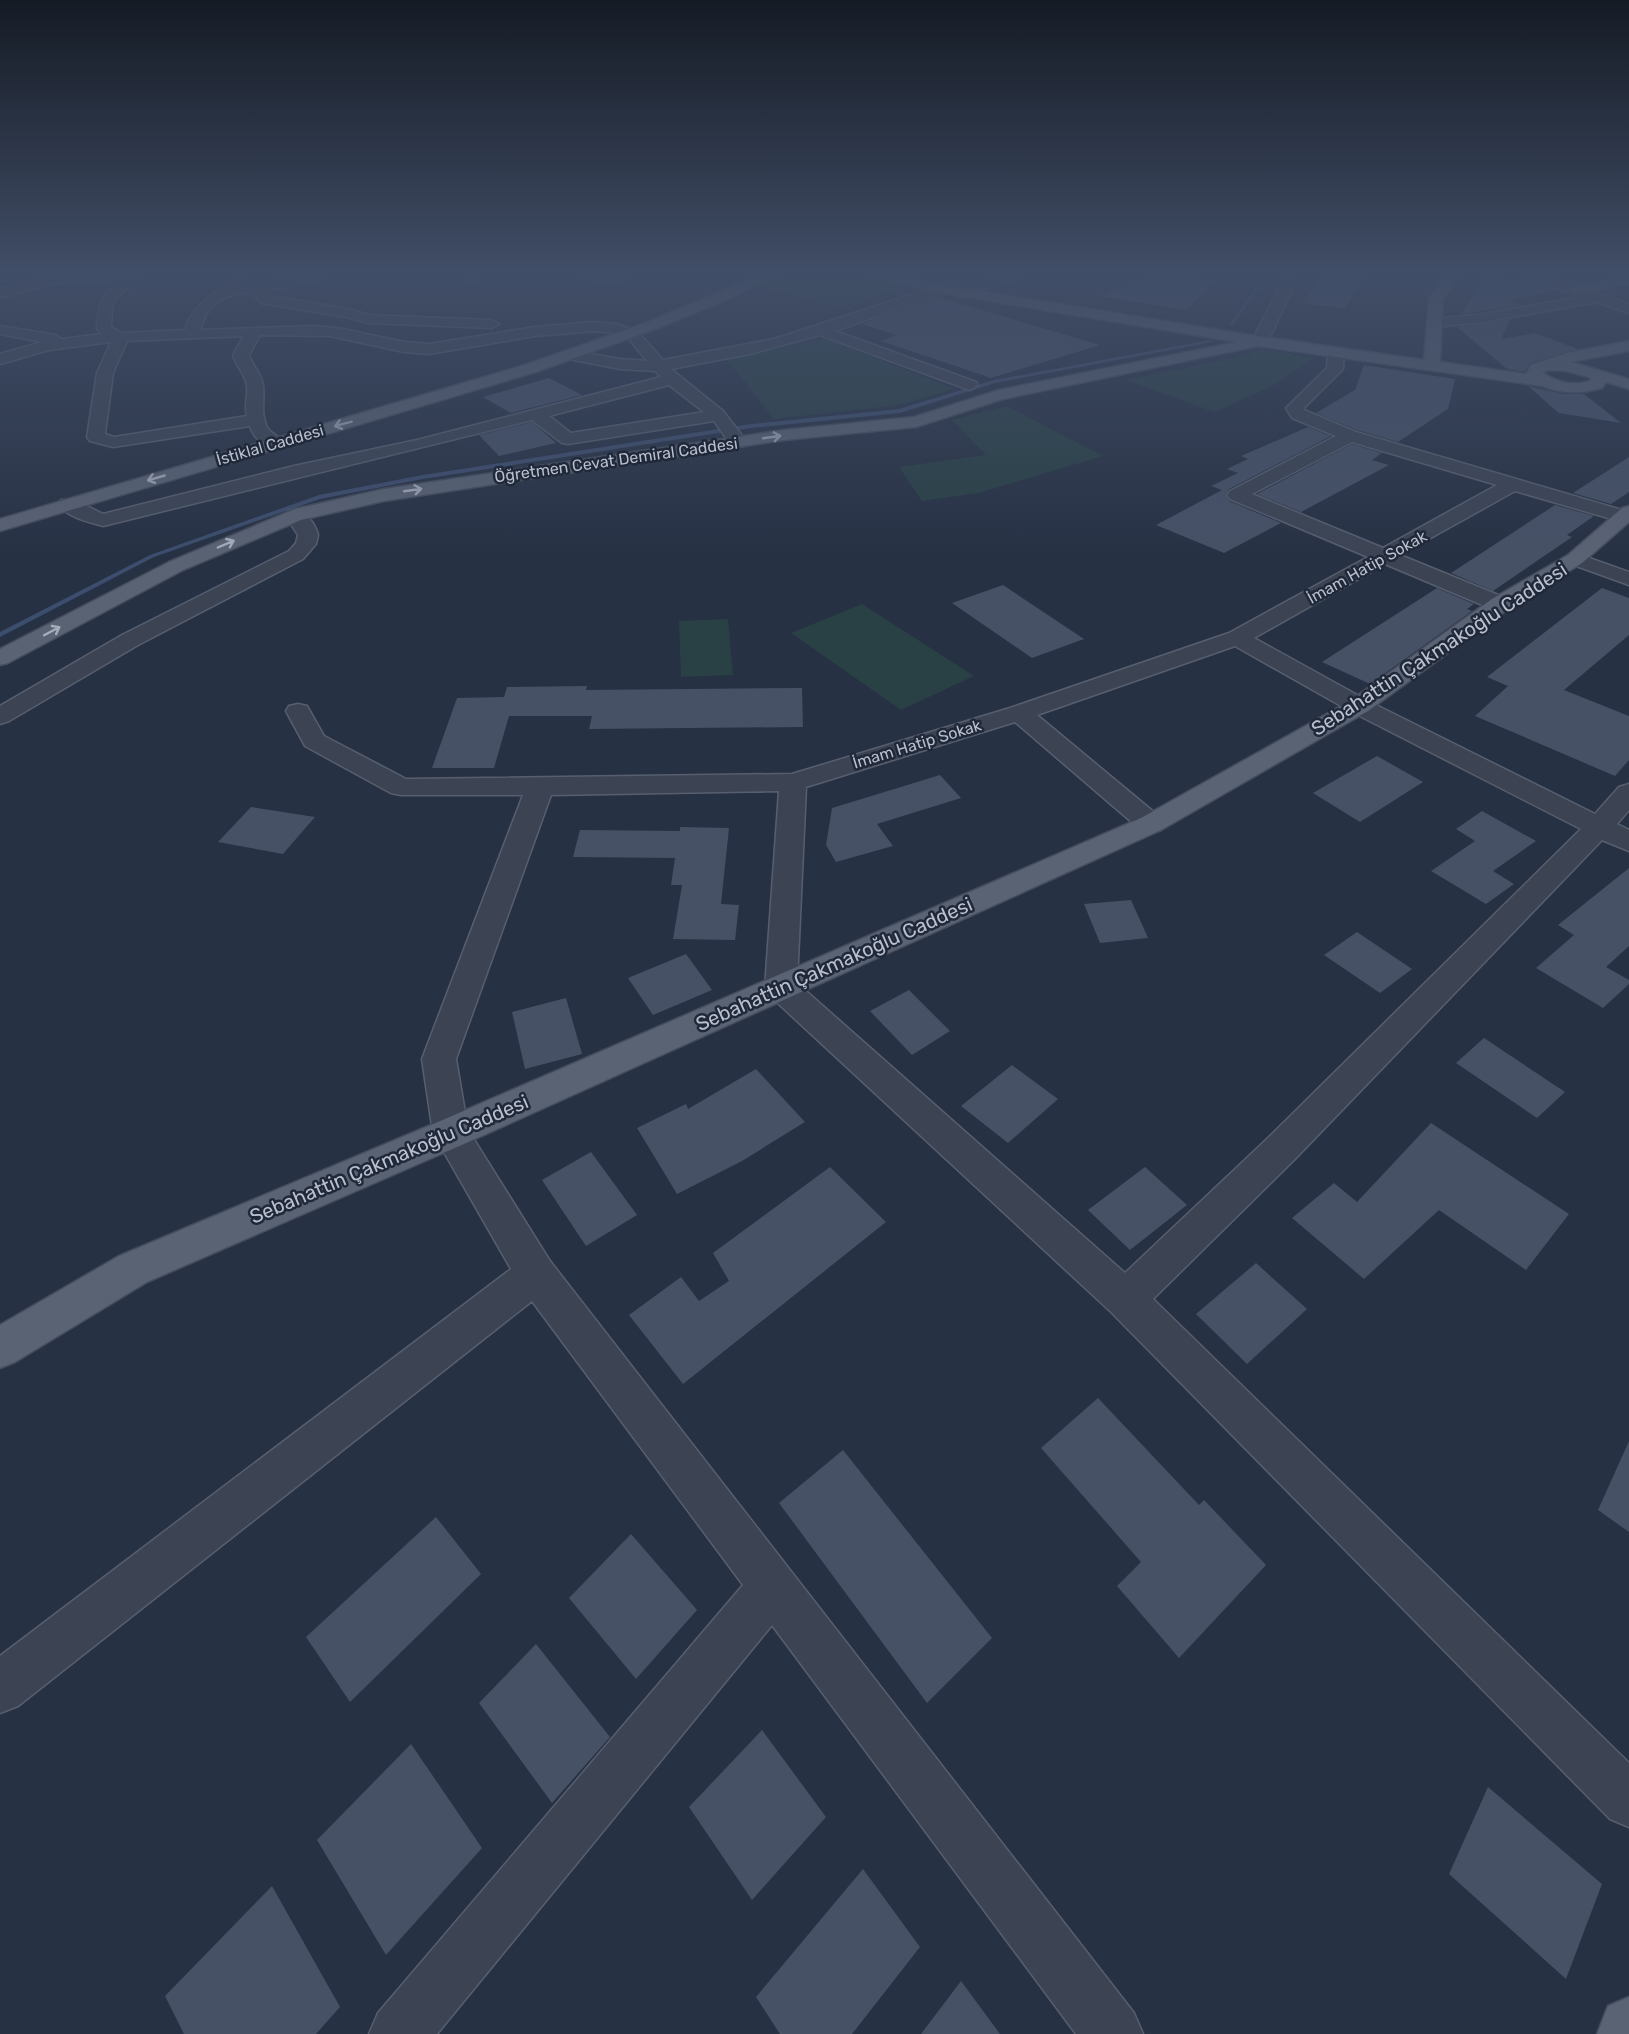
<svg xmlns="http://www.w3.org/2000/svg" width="1629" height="2034" font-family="Rubik,sans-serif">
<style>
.green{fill:#294045}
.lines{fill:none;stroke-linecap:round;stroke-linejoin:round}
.stream{fill:#3d4d6d;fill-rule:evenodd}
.building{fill:#465166}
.minor-casing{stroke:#575f6e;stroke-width:3}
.major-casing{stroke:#454d5d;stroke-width:3}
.minor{fill:#3c4454;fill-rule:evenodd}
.major{fill:#5a6374;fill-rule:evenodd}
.oneway{stroke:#a6adbb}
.labels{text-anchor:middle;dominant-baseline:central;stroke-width:5;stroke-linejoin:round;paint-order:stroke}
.far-street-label{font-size:16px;fill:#b9bfcd;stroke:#202939}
.street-label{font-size:20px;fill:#b9bfcd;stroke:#202939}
</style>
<rect width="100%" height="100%" fill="#273144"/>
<!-- green -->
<g class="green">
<polygon points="835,273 846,273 903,286 849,310 756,286 781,275 813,281"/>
<polygon points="826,339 954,389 899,405 774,419 726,358"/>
<polygon points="1261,349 1314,358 1272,386 1214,412 1127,380 1244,356"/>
<polygon points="1007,406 1103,456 978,493 922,501 899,467 986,455 952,420"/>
<polygon points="862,604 974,676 901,710 791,633"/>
<polygon points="728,619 733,675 681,677 679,621"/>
</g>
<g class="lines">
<!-- stream -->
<g class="stream">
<polygon points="1266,273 1270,273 1233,325 1229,325"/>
<polygon points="1211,340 1213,342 995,383 900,413 751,428 423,479 320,499 154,557 0,637 0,632 150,555 319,495 423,475 751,424 899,409 994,380"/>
</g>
</g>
<!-- building -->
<g class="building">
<polygon points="1153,273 1168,273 1216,280 1186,310 1101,296"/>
<polygon points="1323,273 1367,273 1345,309 1303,303"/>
<polygon points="1485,276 1539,284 1555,290 1510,300 1520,304 1519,306 1461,314"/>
<polygon points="939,297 1005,317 1100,345 991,378 881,341 897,335 862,324"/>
<polygon points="1511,319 1501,339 1535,333 1578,349 1530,363 1525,372 1507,369 1457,327"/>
<polygon points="1364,365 1455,379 1448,409 1398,442 1357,430 1316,413 1355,390"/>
<polygon points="549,378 582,395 511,413 483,397"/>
<polygon points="1528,386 1564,394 1584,394 1621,423 1559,413"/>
<polygon points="532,422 556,443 499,456 479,435"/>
<polygon points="1308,427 1331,436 1229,489 1225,495 1229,501 1281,523 1224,553 1156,525 1222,490 1211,486 1238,473 1227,469 1248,459 1241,456"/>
<polygon points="1352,444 1382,453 1372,460 1389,465 1301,512 1257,494"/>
<polygon points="1629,457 1629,492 1611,504 1573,493"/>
<polygon points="1555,505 1594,516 1567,535 1572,537 1493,591 1451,573"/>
<polygon points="1003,585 1084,639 1032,658 952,603"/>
<polygon points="1437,588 1474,604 1467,609 1472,611 1370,684 1322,662"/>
<polygon points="1602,588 1629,598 1629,635 1564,690 1629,716 1629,760 1615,776 1475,716 1508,686 1487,677"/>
<polygon points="587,686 586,690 802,688 803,727 589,729 592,716 509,716 494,768 432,768 457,698 504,697 507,687"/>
<polygon points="1377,756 1423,782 1360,822 1313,793"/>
<polygon points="940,775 961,798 877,824 893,846 836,862 826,845 832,808"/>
<polygon points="251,807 315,817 283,854 218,842"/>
<polygon points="1482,811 1536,841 1493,871 1514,884 1486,904 1431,871 1475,841 1456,829"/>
<polygon points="680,827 729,828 721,904 739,905 735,940 673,939 682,885 671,885 675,858 573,857 580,830 680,831"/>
<polygon points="1629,868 1629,946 1606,967 1629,980 1629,984 1603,1008 1536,968 1574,935 1558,925"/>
<polygon points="1131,900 1148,938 1100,943 1084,904"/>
<polygon points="1357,932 1412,969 1380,993 1324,955"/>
<polygon points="686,954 712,990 653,1015 628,978"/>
<polygon points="909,990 950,1031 912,1055 870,1011"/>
<polygon points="566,998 582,1054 525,1069 512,1012"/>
<polygon points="1484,1038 1565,1092 1537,1118 1456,1063"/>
<polygon points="1012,1065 1058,1099 1008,1143 961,1106"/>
<polygon points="756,1069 805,1122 742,1161 677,1194 637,1128 686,1104 688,1109"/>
<polygon points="1431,1123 1569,1214 1526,1270 1439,1210 1364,1279 1292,1218 1334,1183 1357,1202"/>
<polygon points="591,1152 637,1215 586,1246 542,1180"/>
<polygon points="830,1167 886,1222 683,1384 629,1315 681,1277 699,1301 729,1281 713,1253"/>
<polygon points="1145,1167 1187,1205 1130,1250 1088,1210"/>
<polygon points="1256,1263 1307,1309 1247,1364 1196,1314"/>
<polygon points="1098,1398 1199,1505 1204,1500 1266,1565 1179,1658 1117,1586 1141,1562 1041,1448"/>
<polygon points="1629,1441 1629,1532 1598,1510"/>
<polygon points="843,1450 992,1638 927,1703 779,1503"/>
<polygon points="436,1517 481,1574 350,1702 306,1637"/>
<polygon points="631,1534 697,1610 636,1679 569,1598"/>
<polygon points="536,1644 610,1737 552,1803 479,1703"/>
<polygon points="762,1730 826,1817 752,1900 689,1807"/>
<polygon points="411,1744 482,1848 386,1955 317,1840"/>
<polygon points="1488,1787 1602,1884 1566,1979 1449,1874"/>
<polygon points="863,1869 920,1947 852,2034 780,2034 756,1997"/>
<polygon points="272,1886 340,2007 316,2034 184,2034 165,1996"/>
<polygon points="961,1981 1000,2034 921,2034"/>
</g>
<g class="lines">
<defs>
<g id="minor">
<path d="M 86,273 L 145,273 L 116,298 L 112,308 L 111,327 L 122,333 L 185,330 C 193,302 216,295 236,277 L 234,273 L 249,274 L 251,277 L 244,284 C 273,282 301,273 330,273 L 329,276 L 266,291 L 271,296 L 348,309 L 369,315 L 492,320 L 499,324 L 492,328 L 368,323 L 346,317 L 261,303 L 252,292 C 226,294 207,302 200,330 L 314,326 L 343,329 L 404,342 L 429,344 L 535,327 L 594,322 L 617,324 L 638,332 L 663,360 L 774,339 L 953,281 L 958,282 L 960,285 L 958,288 L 835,331 L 976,382 L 978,385 L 970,390 L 964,388 L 820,335 L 750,354 L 671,369 L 723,411 L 747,442 L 744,446 L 732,446 L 714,421 L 568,444 L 562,443 L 532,420 L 103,526 C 88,522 67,517 58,504 L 61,500 L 75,500 L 103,514 L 294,466 L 417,440 L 661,377 L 655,371 L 620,369 L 569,359 L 567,356 L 575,351 L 620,359 L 647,361 L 628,338 L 615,333 L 594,331 L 535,336 L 429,354 L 404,352 L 330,336 L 260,335 L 249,355 C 252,365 262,375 263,385 C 265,400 260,413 267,427 C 271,434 280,437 285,443 L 282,447 C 269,450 253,439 250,426 L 113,447 L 90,441 L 87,437 L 97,373 L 111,342 L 49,350 L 0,364 L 0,354 L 42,342 L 0,334 L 0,326 L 55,335 L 62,339 L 102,334 L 97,329 C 98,302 101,296 123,279 L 50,284 L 0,298 L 0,289 C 28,279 57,275 86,273 ZM 244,336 L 233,355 C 236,365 243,372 246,382 C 250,392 243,405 247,416 L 114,437 L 105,434 L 113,373 L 127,341 ZM 669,385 L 704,412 L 571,433 L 549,416 Z"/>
<polygon points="460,273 473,273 477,279 470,283 465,282"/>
<path d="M 570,273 L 638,273 C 624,286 589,280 572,276 Z"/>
<polygon points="1005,273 1024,273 1022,276 973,292 963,292 961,289 963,286"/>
<polygon points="1287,273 1300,273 1271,335 1263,340 1258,338 1255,335"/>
<polygon points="1522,273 1540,273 1629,304 1629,313 1597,302 1484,322 1434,327 1427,323 1434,319 1484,314 1581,297 1523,276"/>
<path d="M 1336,347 L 1344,352 L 1343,369 L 1303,409 L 1304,410 L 1356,432 L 1629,512 L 1629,520 L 1615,520 L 1515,491 L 1400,555 L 1508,599 L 1511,604 L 1508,609 L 1500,611 L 1492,609 L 1385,564 L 1254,638 L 1368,701 L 1595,814 L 1619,787 L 1629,784 L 1629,810 L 1617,824 L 1629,830 L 1629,851 L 1602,840 L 1295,1159 L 1153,1299 L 1629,1763 L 1629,1827 L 1610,1819 L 1111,1312 L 770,996 L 765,987 L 779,791 L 551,795 L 456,1059 L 468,1130 L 550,1261 L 1134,2013 L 1143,2034 L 1076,2034 L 772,1625 L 437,2034 L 369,2034 L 378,2013 L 743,1585 L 532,1301 L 18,1706 L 0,1713 L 0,1656 L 511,1269 L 433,1133 L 422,1059 L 523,795 L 401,795 L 391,793 L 305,746 L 286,711 L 289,706 L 298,704 L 307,706 L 324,736 L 406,779 L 792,774 L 1010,708 L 1229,633 L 1368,557 L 1230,499 L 1227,495 L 1230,491 L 1336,436 L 1292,418 L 1286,408 L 1327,368 L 1328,352 ZM 1352,442 L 1497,485 L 1383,548 L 1252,494 ZM 1235,646 L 1350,711 L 1581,829 L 1269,1137 L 1125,1273 L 797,983 L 806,787 L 1015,722 L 1141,830 L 1151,833 L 1161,830 L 1165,824 L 1161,818 L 1037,715 Z"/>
<path d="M 295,509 C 307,512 315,524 318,535 L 316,544 L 303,559 L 138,645 L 9,721 L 0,724 L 0,706 L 122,635 L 289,551 L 296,543 L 298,535 L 285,515 L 288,511 Z"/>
<polygon points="1575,553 1629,572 1629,585 1568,563 1565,559 1568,555"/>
</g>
<g id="major">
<polygon points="764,273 781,273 719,303 658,328 536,372 0,531 0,519 525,365 648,322"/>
<path d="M 864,273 L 886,273 L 941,285 L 1257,336 L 1424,360 L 1429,299 L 1449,273 L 1462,273 L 1443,299 L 1440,362 L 1526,374 L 1531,365 L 1567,353 L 1629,341 L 1629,351 L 1571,362 L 1629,379 L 1629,389 L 1606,382 L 1602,388 C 1581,394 1562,394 1542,386 L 1258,346 L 1003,399 L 916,427 L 784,440 L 384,501 L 301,520 L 183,570 L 8,663 L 0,665 L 0,649 L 169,562 L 295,509 L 384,489 L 784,430 L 914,417 L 999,390 L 1237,342 L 941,293 L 865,276 ZM 1549,370 L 1566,371 L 1589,377 L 1591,380 C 1576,387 1555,382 1542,372 Z"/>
<polygon points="1629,276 1629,284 1573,294 1566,290 1573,286"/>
<polygon points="1629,506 1629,522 1582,563 1508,609 1368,711 1161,830 464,1144 147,1282 15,1362 0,1368 0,1325 119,1256 438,1122 1141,818 1350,701 1492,599 1568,555 1622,508"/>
<polygon points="1629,1997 1629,2034 1597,2034 1608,2006"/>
</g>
</defs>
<!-- minor casing -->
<use href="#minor" class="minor-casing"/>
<!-- major casing -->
<use href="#major" class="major-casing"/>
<!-- minor -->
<use href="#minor" class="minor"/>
<!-- major -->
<use href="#major" class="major"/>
</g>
<!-- one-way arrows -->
<defs><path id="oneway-shaft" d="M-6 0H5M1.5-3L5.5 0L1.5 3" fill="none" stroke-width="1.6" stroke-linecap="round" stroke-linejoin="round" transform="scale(1.5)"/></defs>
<g class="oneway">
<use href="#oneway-shaft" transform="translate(343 424) rotate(165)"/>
<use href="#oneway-shaft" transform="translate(772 437) rotate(-8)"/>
<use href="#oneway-shaft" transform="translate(156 478) rotate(164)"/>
<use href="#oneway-shaft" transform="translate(413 490) rotate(-8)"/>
<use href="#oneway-shaft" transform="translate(226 544) rotate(-23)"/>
<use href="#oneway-shaft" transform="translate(52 631) rotate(-28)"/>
</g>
<!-- sky -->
<linearGradient id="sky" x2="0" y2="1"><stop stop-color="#151b25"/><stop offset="0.49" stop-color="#414e67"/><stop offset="1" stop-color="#414e67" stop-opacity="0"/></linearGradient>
<rect width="1629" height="557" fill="url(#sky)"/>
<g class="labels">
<!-- far-street labels -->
<g class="far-street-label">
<text transform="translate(270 445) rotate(-16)">İstiklal Caddesi</text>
<text transform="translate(616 460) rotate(-8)">Öğretmen Cevat Demiral Caddesi</text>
<text transform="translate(1367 567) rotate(-29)">İmam Hatip Sokak</text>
<text transform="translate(917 744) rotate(-17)">İmam Hatip Sokak</text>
</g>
<!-- street labels -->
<g class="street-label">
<text transform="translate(1439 649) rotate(-33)">Sebahattin Çakmakoğlu Caddesi</text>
<text transform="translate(834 964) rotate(-24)">Sebahattin Çakmakoğlu Caddesi</text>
<text transform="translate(389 1159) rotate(-23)">Sebahattin Çakmakoğlu Caddesi</text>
</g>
</g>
</svg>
